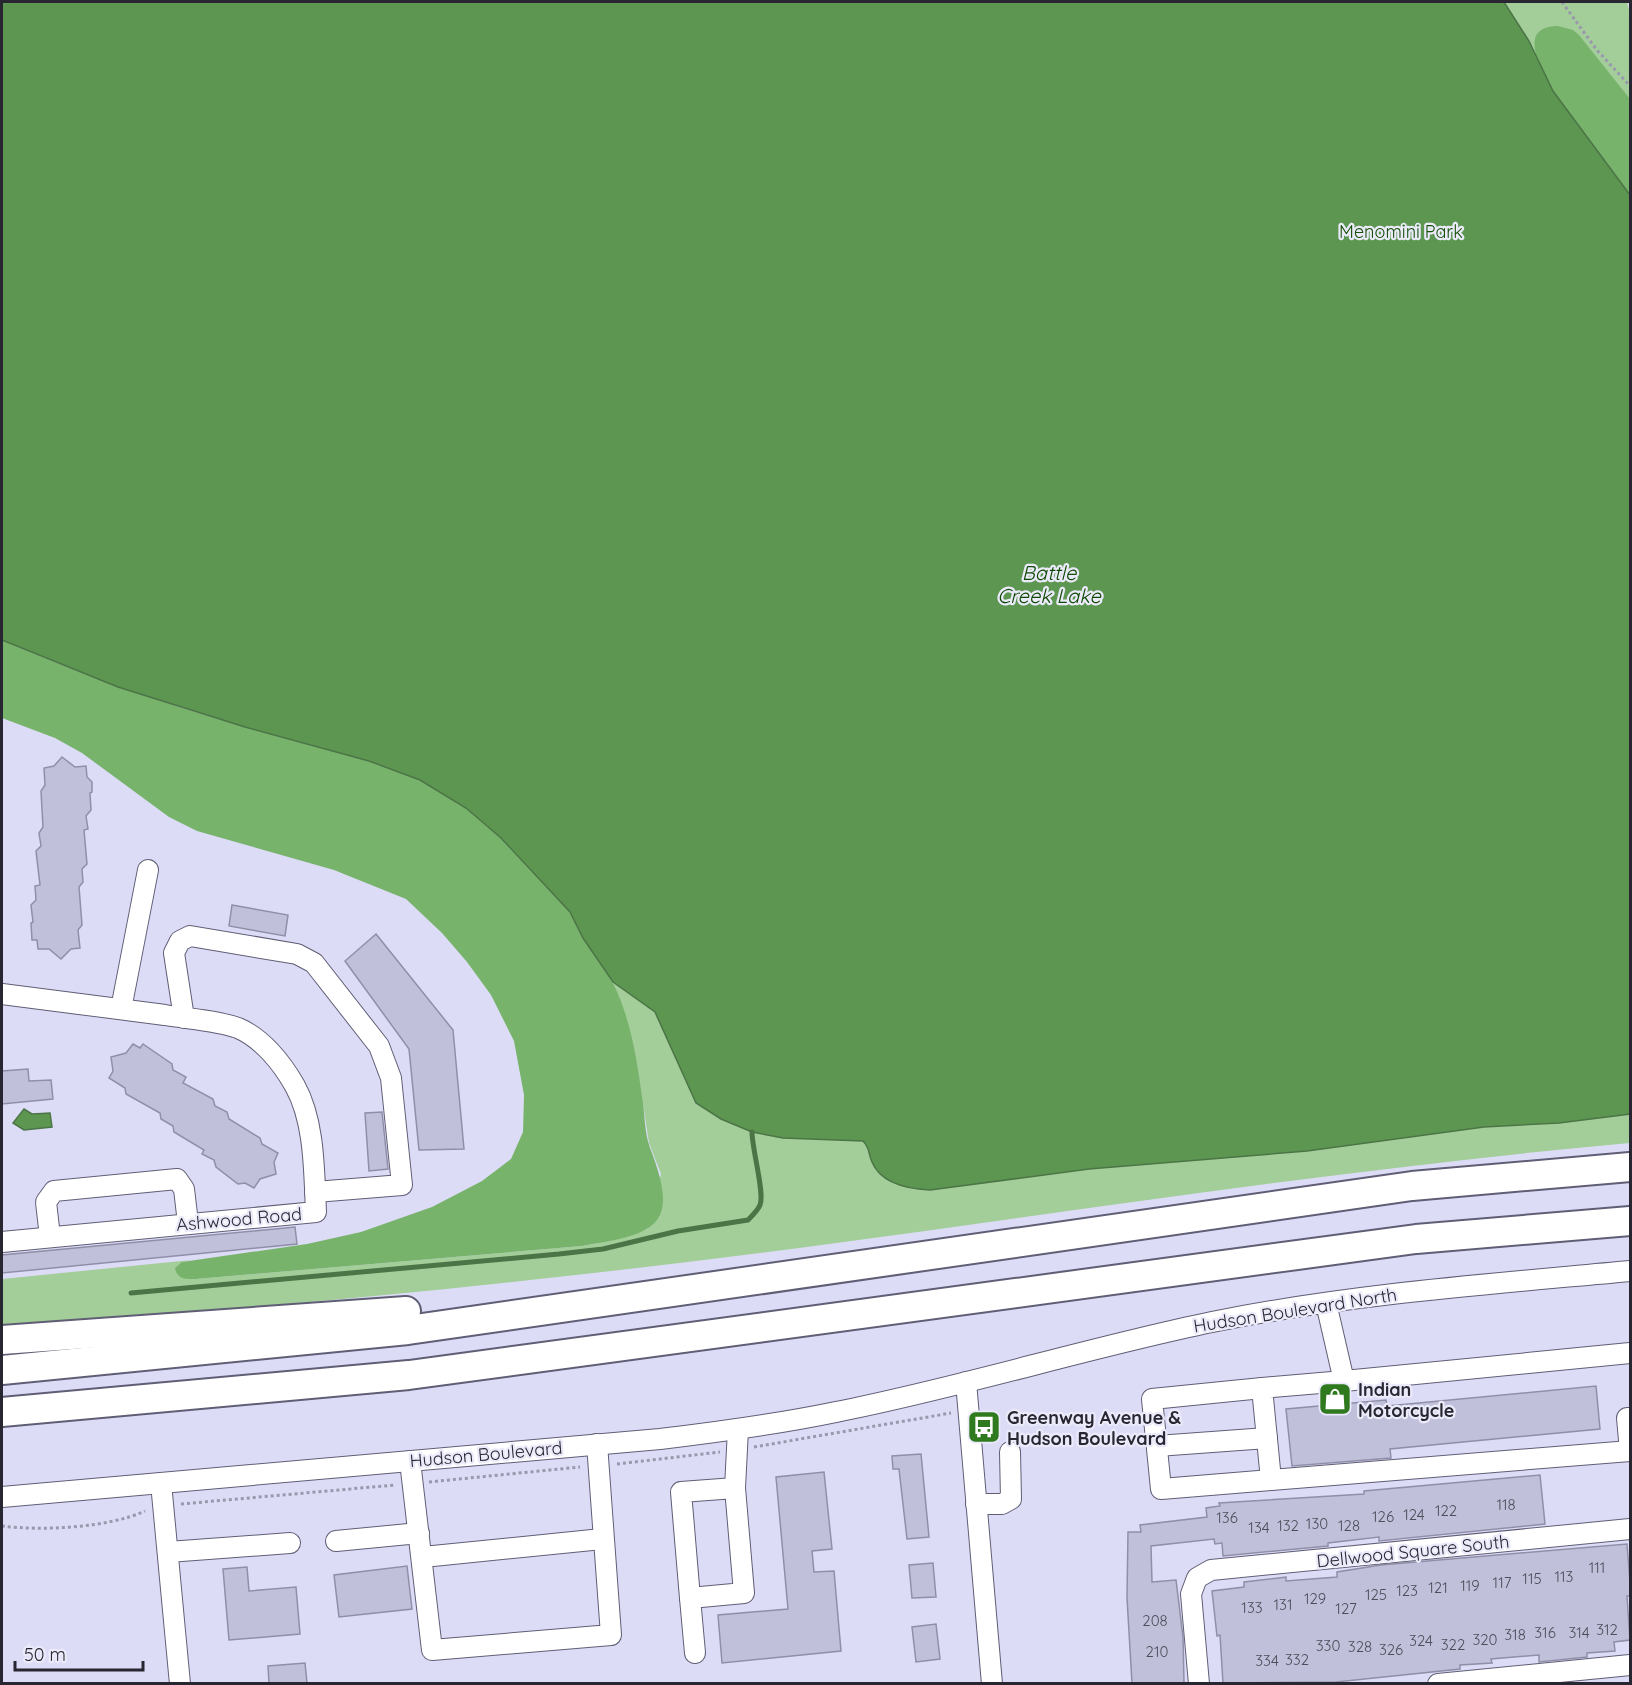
<svg xmlns="http://www.w3.org/2000/svg" width="1632" height="1685" font-family="Quicksand,sans-serif">
<style>
.green{fill:#a3ce9a}
.forest{fill:#78b36c}
.water{fill:#5c9650;stroke:#4c7547;stroke-width:1.5}
.lines{fill:none;stroke-linecap:round;stroke-linejoin:round}
.stream{stroke:#4c7547;stroke-width:5}
.building{fill:#c1c0da;stroke:#908fa8;stroke-width:1.5}
.minor-casing{stroke:#605e75;stroke-width:22}
.highway-casing{stroke:#605e75;stroke-width:32}
.path{stroke:#9998ac;stroke-width:3;stroke-dasharray:3 3;stroke-linecap:butt}
.minor{stroke:#fff;stroke-width:20}
.highway{stroke:#fff;stroke-width:28}
.labels{text-anchor:middle;dominant-baseline:central;stroke-width:4.5;stroke-linejoin:round;paint-order:stroke}
.number-label{font-size:15px;fill:#4e4d5b}
.park-label{font-size:18px;fill:#155004;stroke:#ebeafb}
.street-label{font-size:18px;fill:#282731;stroke:#ebeafb}
.poi-label{font-size:18px;font-weight:bold;fill:#282731;stroke:#ebeafb;text-anchor:start}
.water-label{font-size:20px;font-style:italic;fill:#0d4900;stroke:#ebeafb}
</style>
<rect width="100%" height="100%" fill="#dddcf7"/>
<!-- green -->
<path class="green" d="M 1150,2 L 1627,2 L 1630,13 L 1630,1143 C 1362,1167 1096,1208 829,1244 C 554,1281 278,1307 2,1327 L 2,1279 L 191,1260 L 182,1262 L 196,1279 L 582,1246 L 610,1241 L 648,1229 L 661,1174 L 649,1143 L 637,1064 L 613,982 L 655,1012 L 684,1072 L 721,1119 L 752,1132 L 783,1138 L 863,1141 L 870,1148 L 871,1160 L 961,1186 L 1089,1169 L 1192,1160 Z"/>
<!-- forest -->
<g class="forest">
<path d="M 1558,26 L 1573,30 L 1579,35 L 1630,99 L 1630,195 C 1611,172 1518,61 1537,34 C 1542,27 1551,26 1558,26 Z"/>
<path d="M 2,640 C 81,674 163,704 246,727 C 304,744 363,755 418,779 C 474,804 533,863 569,911 C 575,919 578,930 584,939 C 593,954 605,967 613,983 C 630,1017 637,1059 642,1096 C 645,1113 644,1131 650,1148 C 681,1227 656,1234 582,1246 L 196,1279 C 187,1279 177,1280 175,1268 L 182,1262 L 307,1244 L 361,1232 L 432,1207 L 482,1181 L 511,1159 L 523,1132 L 524,1095 L 514,1041 L 491,995 L 467,962 L 442,933 L 406,899 L 334,870 L 197,831 L 169,817 L 82,753 L 55,738 L 2,718 Z"/>
</g>
<!-- water -->
<g class="water">
<path d="M 2,2 L 1504,2 L 1529,41 L 1553,91 L 1630,195 L 1630,1114 L 1559,1123 L 1484,1127 L 1307,1151 L 1089,1169 L 930,1190 C 909,1189 881,1184 872,1162 C 868,1153 870,1148 863,1141 L 783,1138 L 752,1132 L 721,1119 L 696,1103 L 655,1012 L 613,982 L 583,938 L 570,912 L 501,838 L 466,808 L 420,780 L 369,761 L 245,727 L 118,687 L 2,640 Z"/>
<polygon points="24,1109 32,1114 50,1113 52,1127 24,1130 13,1123"/>
</g>
<g class="lines">
<!-- stream -->
<path class="stream" d="M 131,1293 L 559,1254 L 603,1249 L 678,1231 L 748,1220 C 752,1216 758,1210 760,1205 C 765,1194 752,1149 752,1132"/>
</g>
<!-- building -->
<g class="building">
<polygon points="62,757 75,767 86,766 87,777 92,782 92,792 90,793 91,810 86,816 88,829 84,830 87,864 82,869 83,882 79,887 82,925 78,930 80,948 71,949 61,959 49,949 38,949 37,940 32,940 31,923 33,922 31,905 36,900 35,886 40,885 36,851 41,846 39,833 43,827 41,791 45,785 44,768 54,766"/>
<polygon points="232,905 288,915 285,936 229,926"/>
<polygon points="376,934 453,1030 464,1149 419,1150 409,1049 345,961"/>
<polygon points="133,1044 140,1048 143,1044 172,1064 173,1070 186,1077 183,1083 213,1099 215,1106 227,1112 229,1119 260,1138 262,1144 278,1153 274,1162 276,1174 260,1179 254,1188 245,1183 238,1184 216,1167 214,1160 202,1154 204,1150 174,1132 173,1126 161,1119 160,1113 126,1094 125,1088 109,1078 113,1071 111,1057 126,1053"/>
<polygon points="28,1069 29,1081 51,1080 53,1099 2,1104 2,1071"/>
<polygon points="382,1112 388,1169 369,1171 365,1113"/>
<polygon points="295,1227 297,1244 2,1273 2,1255"/>
<polygon points="1596,1386 1600,1429 1390,1449 1391,1458 1292,1466 1286,1409 1386,1400 1387,1406"/>
<polygon points="921,1454 929,1537 907,1539 899,1469 893,1469 892,1456"/>
<polygon points="824,1472 832,1549 812,1551 814,1572 834,1571 841,1651 722,1663 718,1615 788,1609 776,1477"/>
<polygon points="1540,1475 1545,1524 1379,1541 1379,1537 1328,1543 1328,1546 1223,1556 1222,1543 1215,1544 1214,1539 1151,1546 1152,1582 1176,1580 1183,1637 1184,1683 1132,1683 1127,1598 1128,1532 1141,1532 1140,1525 1207,1517 1206,1508 1220,1506 1219,1503 1364,1494 1364,1491"/>
<polygon points="1627,1544 1630,1582 1630,1596 1627,1596 1630,1640 1614,1642 1615,1651 1587,1653 1587,1657 1539,1662 1539,1655 1491,1659 1492,1663 1460,1665 1460,1669 1336,1682 1223,1683 1220,1635 1217,1636 1212,1591 1244,1587 1244,1582 1286,1577 1286,1581 1337,1577 1337,1572 1381,1565"/>
<polygon points="933,1563 936,1597 912,1598 909,1565"/>
<polygon points="407,1566 412,1609 339,1617 334,1575"/>
<polygon points="247,1567 249,1591 296,1587 300,1634 229,1640 223,1569"/>
<polygon points="936,1624 940,1659 916,1662 912,1627"/>
<polygon points="305,1663 307,1683 269,1683 268,1666"/>
</g>
<g class="lines">
<defs>
<g id="minor">
<path d="M 2,994 C 56,1001 111,1008 165,1015 C 188,1019 216,1020 238,1028 C 262,1038 282,1063 295,1086 C 315,1122 314,1172 316,1212 L 2,1242"/>
<polyline points="121,1009 148,870"/>
<polyline points="184,1018 174,953 180,941 190,936 297,954 314,963 379,1046 391,1078 402,1185 315,1192"/>
<polyline points="50,1237 46,1202 54,1191 177,1179 184,1189 188,1223"/>
<polyline points="1326,1303 1344,1381 1630,1353"/>
<polyline points="1344,1381 1262,1388 1271,1480 1630,1451"/>
<polyline points="966,1382 992,1684"/>
<polyline points="1262,1388 1152,1399 1161,1489 1271,1480"/>
<polyline points="1630,1418 1627,1418 1630,1451"/>
<polyline points="1157,1446 1267,1438"/>
<polyline points="410,1461 432,1650 611,1635 597,1444"/>
<polyline points="161,1483 180,1684"/>
<polyline points="735,1488 681,1492 690,1598 744,1593 735,1488 738,1429"/>
<path d="M 2,1497 L 660,1439 C 719,1432 778,1424 836,1412 C 963,1387 1086,1348 1212,1322 C 1350,1294 1491,1284 1630,1271"/>
<polyline points="976,1504 1002,1504 1011,1499 1010,1452"/>
<polyline points="336,1541 419,1533"/>
<polyline points="168,1552 290,1543"/>
<polyline points="423,1557 602,1539"/>
<polyline points="690,1598 695,1653"/>
<polyline points="1199,1684 1191,1594 1197,1578 1211,1570 1630,1529"/>
<polyline points="1438,1684 1630,1665"/>
</g>
<g id="highway">
<polyline points="2,1340 406,1311"/>
<polyline points="2,1370 408,1330 1412,1186 1630,1167"/>
<polyline points="2,1412 409,1375 1416,1239 1630,1221"/>
</g>
</defs>
<!-- minor casing -->
<use href="#minor" class="minor-casing"/>
<!-- highway casing -->
<use href="#highway" class="highway-casing"/>
<!-- path -->
<g class="path">
<polyline points="1562,2 1596,49 1630,86"/>
<polyline points="754,1447 951,1413"/>
<polyline points="617,1464 720,1452"/>
<polyline points="429,1482 580,1467"/>
<polyline points="181,1504 395,1485"/>
<path d="M 2,1526 C 41,1531 108,1528 145,1511"/>
</g>
<!-- minor -->
<use href="#minor" class="minor"/>
<!-- highway -->
<use href="#highway" class="highway"/>
</g>
<!-- icons -->
<defs>
<symbol id="shop-square" viewBox="-11 -11 22 22"><rect x="-9" y="-9" width="18" height="18" rx="4" fill="#2f791e" stroke="#ebeafb"/><path d="M-5-2.5h2.3a2.7 3.5 0 0 1 5.4 0H5L5.5 6h-11ZM-1.5-2.5h3a1.5 2.3 0 0 0-3 0Z" fill="#fff"/></symbol>
<symbol id="bus-square" viewBox="-11 -11 22 22"><rect x="-9" y="-9" width="18" height="18" rx="4" fill="#2f791e" stroke="#ebeafb"/><path d="M-5-6H5V4H4V6H2V4H-2V6H-4V4H-5ZM-3.5-4V0h7V-4ZM-3.5 1.2v1.5H-2V1.2ZM2 1.2v1.5H3.5V1.2Z" fill="#fff"/></symbol>
</defs>
<g fill-rule="evenodd">
<use href="#shop-square" x="1316" y="1380" width="38" height="38"/>
<use href="#bus-square" x="965" y="1408" width="38" height="38"/>
</g>
<g class="labels">
<!-- number labels -->
<g class="number-label">
<text x="1506" y="1504">118</text>
<text x="1446" y="1510">122</text>
<text x="1414" y="1514">124</text>
<text x="1383" y="1516">126</text>
<text x="1227" y="1517">136</text>
<text x="1317" y="1523">130</text>
<text x="1288" y="1525">132</text>
<text x="1349" y="1525">128</text>
<text x="1259" y="1527">134</text>
<text x="1597" y="1567">111</text>
<text x="1564" y="1576">113</text>
<text x="1532" y="1578">115</text>
<text x="1502" y="1582">117</text>
<text x="1470" y="1585">119</text>
<text x="1438" y="1587">121</text>
<text x="1407" y="1590">123</text>
<text x="1376" y="1594">125</text>
<text x="1315" y="1598">129</text>
<text x="1283" y="1604">131</text>
<text x="1252" y="1607">133</text>
<text x="1346" y="1608">127</text>
<text x="1155" y="1620">208</text>
<text x="1607" y="1629">312</text>
<text x="1545" y="1632">316</text>
<text x="1579" y="1632">314</text>
<text x="1515" y="1634">318</text>
<text x="1485" y="1639">320</text>
<text x="1421" y="1640">324</text>
<text x="1453" y="1644">322</text>
<text x="1328" y="1645">330</text>
<text x="1360" y="1646">328</text>
<text x="1391" y="1649">326</text>
<text x="1157" y="1651">210</text>
<text x="1297" y="1659">332</text>
<text x="1267" y="1660">334</text>
</g>
<!-- park labels -->
<g class="park-label">
<text x="1401" y="231">Menomini Park</text>
</g>
<!-- street labels -->
<g class="street-label">
<text transform="translate(239 1219) rotate(-5)">Ashwood Road</text>
<text transform="translate(1295 1310) rotate(-9)">Hudson Boulevard North</text>
<text transform="translate(486 1454) rotate(-5)">Hudson Boulevard</text>
<text transform="translate(1413 1551) rotate(-6)">Dellwood Square South</text>
</g>
<!-- poi labels -->
<g class="poi-label">
<text x="1358" y="1389">Indian<tspan x="1358" dy="21">Motorcycle</tspan></text>
<text x="1007" y="1417">Greenway Avenue &amp;<tspan x="1007" dy="21">Hudson Boulevard</tspan></text>
</g>
<!-- water labels -->
<g class="water-label">
<text x="1049" y="572">Battle<tspan x="1049" dy="23">Creek Lake</tspan></text>
</g>
</g>
<!-- border -->
<rect width="1632" height="1685" fill="none" stroke="#282731" stroke-width="6"/>
<!-- scale -->
<path d="M15 1661v9h128v-9" fill="none" stroke="#282731" stroke-width="3"/>
<text x="24" y="1661" font-size="18" fill="#282731" stroke="#ebeafb" stroke-width="4.5" paint-order="stroke">50 m</text>
</svg>
